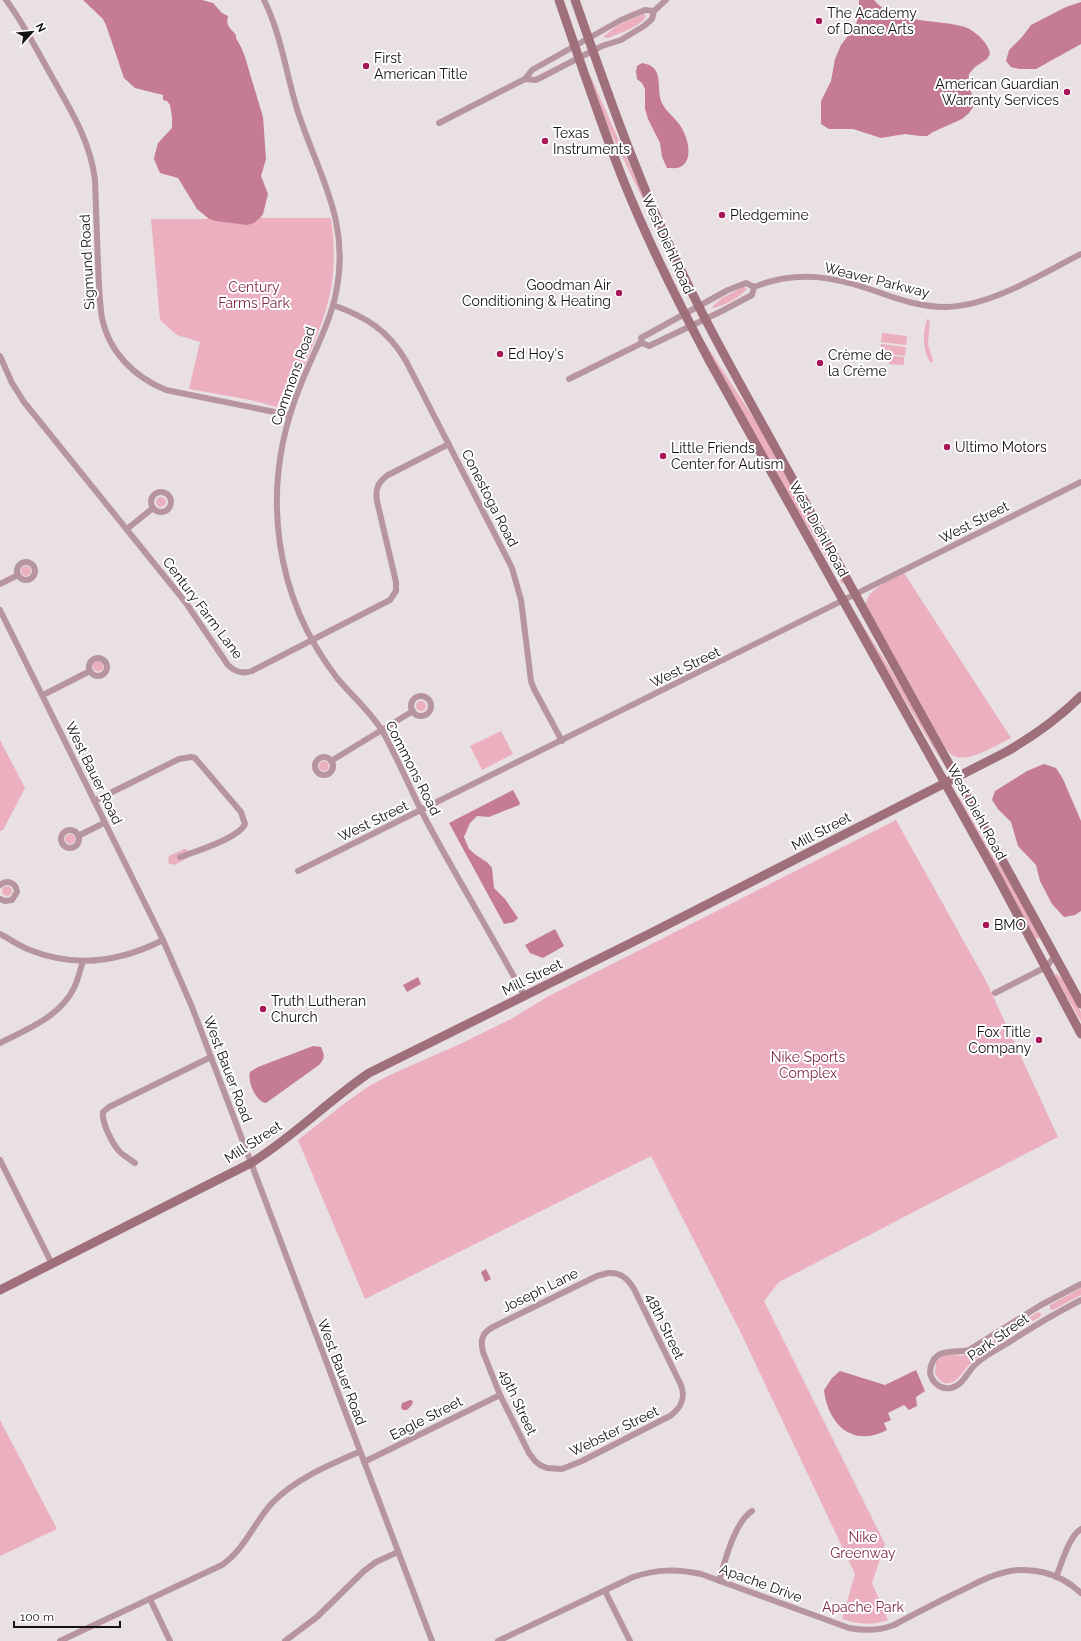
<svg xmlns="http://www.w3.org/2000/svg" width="1081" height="1641" font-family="Raleway,sans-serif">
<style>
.green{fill:#ebafc0}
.water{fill:#c57c92}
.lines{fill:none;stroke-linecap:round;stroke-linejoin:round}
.street{stroke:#b7959e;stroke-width:6}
.secondary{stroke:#9f6f7c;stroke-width:9}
.poi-dot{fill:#a71859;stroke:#fff;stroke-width:1.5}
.labels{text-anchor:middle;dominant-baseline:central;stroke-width:4;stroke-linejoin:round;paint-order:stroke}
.poi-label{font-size:14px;fill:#141112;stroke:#fff;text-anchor:start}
.street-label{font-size:14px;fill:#141112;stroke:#fff}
.park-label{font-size:14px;fill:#81294a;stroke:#fff}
</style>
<rect width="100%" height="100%" fill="#e8e0e2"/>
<!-- green -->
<g class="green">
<path d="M 644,14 L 646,16 C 642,26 618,34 608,38 L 603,37 L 618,25 Z"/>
<polygon points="589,77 591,77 652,216 651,216 604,119"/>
<path d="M 260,218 L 331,218 C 334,239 335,261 332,283 C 327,320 303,366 289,402 L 286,406 L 280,408 L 251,400 L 189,389 L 200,342 L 177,335 L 160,320 L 151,219 L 209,219 C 216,221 223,220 231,222 C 242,224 250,226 260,218 Z"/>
<path d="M 743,287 L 745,287 L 747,289 C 737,299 727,304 714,308 L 712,307 L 722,298 Z"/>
<path d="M 927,319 L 930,320 L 928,344 L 933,361 L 931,363 C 922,351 923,332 927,319 Z"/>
<polygon points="882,333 907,336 906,345 881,342"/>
<polygon points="701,337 760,428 844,583 842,584 824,553 787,493"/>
<polygon points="881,344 906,347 905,356 880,353"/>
<polygon points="890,356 904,357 904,365 889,364"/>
<circle cx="161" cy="502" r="5"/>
<circle cx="26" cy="571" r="5"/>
<path d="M 904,573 L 1011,738 C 996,745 969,763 954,756 C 950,755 948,750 945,747 L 866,605 C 867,588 890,581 904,573 Z"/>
<polygon points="855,613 913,706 942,762 871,644"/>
<circle cx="98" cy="666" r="5.5"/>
<circle cx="421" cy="706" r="5"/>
<polygon points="501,731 513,754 482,770 470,746"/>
<polygon points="0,740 25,788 3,830 0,831"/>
<circle cx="324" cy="766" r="5"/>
<polygon points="959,797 990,852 1011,882 1040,936 1039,938 1035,939 957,798"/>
<path d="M 896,820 L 986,981 L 1058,1137 L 779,1282 L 764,1301 L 885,1544 L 872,1583 L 888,1620 C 871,1626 858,1624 842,1619 L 855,1574 L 740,1331 L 651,1156 L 365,1299 L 298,1140 L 345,1103 L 369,1086 L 390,1075 L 460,1044 L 511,1019 L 547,997 Z"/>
<circle cx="70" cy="839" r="5"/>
<polygon points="184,849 188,850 190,853 188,858 174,865 168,863 169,856"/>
<circle cx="7" cy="891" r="5"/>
<polygon points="1057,974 1064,981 1081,1012 1081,1021 1056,978 1055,975"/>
<polygon points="1081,1288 1081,1295 1053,1310 1050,1309 1050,1305"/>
<path d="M 1038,1312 L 1041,1313 L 1040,1317 C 1015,1331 989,1346 968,1366 C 962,1372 959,1381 950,1383 C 943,1385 939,1380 935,1374 L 936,1361 L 943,1356 L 949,1354 L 961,1356 L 977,1351 Z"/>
<polygon points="0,1420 57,1529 0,1556"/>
</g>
<!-- water -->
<g class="water">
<polygon points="83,0 202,0 213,3 222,13 228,16 227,22 229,27 236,35 236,38 241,47 245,57 263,117 266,159 261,176 268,194 263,214 260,218 254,223 247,225 216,221 209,219 197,209 178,178 160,173 154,159 155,154 158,143 172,128 172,117 170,105 167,101 163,100 163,95 135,88 124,78 106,25 103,19"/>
<path d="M 859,0 L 874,0 C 893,24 938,19 965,27 C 974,30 989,43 990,54 L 987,59 L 975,67 L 969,74 L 968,83 L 974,101 L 973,107 L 969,113 L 962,119 L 933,132 L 927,136 L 920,136 L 905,134 L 881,138 L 853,129 L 829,129 L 821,124 L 821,101 L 831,81 L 835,59 L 841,45 L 856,25 L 859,11 Z"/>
<polygon points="1081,2 1081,44 1036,69 1019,69 1011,67 1006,61 1009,50 1022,37 1031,25 1066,7"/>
<path d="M 642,63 C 667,67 654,89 663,105 C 667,112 674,117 679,124 C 686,133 695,157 682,166 C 678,169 672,168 667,168 L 662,157 L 660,143 L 648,119 L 645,109 L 645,89 L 642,83 L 637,79 L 636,72 L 637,66 Z"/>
<polygon points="1044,764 1056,768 1063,779 1081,821 1081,911 1075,915 1064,917 1052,904 1040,881 1036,865 1018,846 1011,822 998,809 992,800 995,791 1027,771"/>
<polygon points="513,790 520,803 519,805 489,817 477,816 470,823 464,837 469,849 476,855 488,863 492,868 494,888 505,899 518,918 514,922 504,924 449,823"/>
<polygon points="555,929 564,946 543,958 530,953 525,945"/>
<polygon points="418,977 421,984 407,992 403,985"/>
<path d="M 313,1046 L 321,1047 C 325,1056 325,1058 319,1065 L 266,1103 C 256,1102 247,1081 250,1072 L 258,1067 Z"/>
<polygon points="486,1269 491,1279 485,1282 481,1272"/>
<path d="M 916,1370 L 925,1391 L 916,1397 L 917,1406 L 909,1410 L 904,1405 L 888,1413 L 891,1420 L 884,1423 L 887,1430 C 853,1448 828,1425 824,1390 L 832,1378 L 840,1371 L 885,1385 Z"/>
<polygon points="410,1400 413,1401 412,1405 407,1410 403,1410 401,1408 402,1403"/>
</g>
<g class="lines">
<!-- street -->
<g class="street">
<path d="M 6,0 C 22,21 34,45 47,68 C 67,104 90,138 95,180 C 96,208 97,235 98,263 C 99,281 99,300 102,318 C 109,352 134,377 166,390 L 289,415"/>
<path d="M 264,0 C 281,34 286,73 297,109 C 318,175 351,220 336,293 C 330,323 312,356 301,384 C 280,435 272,490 280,544 C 287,593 307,639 337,678 C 352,696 371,712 383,732 C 399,761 411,791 426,820 C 458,880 493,937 525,997"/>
<polyline points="525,79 536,80 602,46 621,40 644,26 652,19 654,11 666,0"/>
<polyline points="439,123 525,79 532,70 621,20 645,10 654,11"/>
<path d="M 754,287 C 798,269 835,277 878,292 C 900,300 922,307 946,307 C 992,306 1041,274 1081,254"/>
<path d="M 333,305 C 366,317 388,330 406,361 L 512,568 L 521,600 L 531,681 L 534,689 L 562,741"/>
<polyline points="642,343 641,338 728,290 746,283 754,287"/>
<path d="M 0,356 L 12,383 L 24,402 L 186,603 L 228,665 C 235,672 243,674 252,671 L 390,600 L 396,591 L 396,582 L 377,501 C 375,489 378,482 388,475 L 449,444"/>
<polyline points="569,379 642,343 649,346 722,311 752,295 754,287"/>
<circle cx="161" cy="502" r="10"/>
<polyline points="127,529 153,508"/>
<circle cx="26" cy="571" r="9"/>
<polyline points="0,584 18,575"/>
<polyline points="0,610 163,940 192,1007 432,1641"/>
<circle cx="98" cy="667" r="9"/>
<polyline points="43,695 90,671"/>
<circle cx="421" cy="706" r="10"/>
<circle cx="324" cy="766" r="9"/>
<polyline points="331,761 413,711"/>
<path d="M 94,801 L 179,759 L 191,757 L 195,758 L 241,812 L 245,824 C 239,838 195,852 180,857"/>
<circle cx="70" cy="839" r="9"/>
<polyline points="78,836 104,823"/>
<polyline points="298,871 1081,482"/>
<path d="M 0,885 C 8,879 16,883 17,892 L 12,900 L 5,901 L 0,899"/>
<path d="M 0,934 C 10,939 19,946 30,950 C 75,968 120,962 163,940"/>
<polyline points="995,993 1046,967 1055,956"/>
<path d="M 0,1043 C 27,1029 60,1017 74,988 C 78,980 80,970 83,961"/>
<polyline points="0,1160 52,1264"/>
<path d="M 135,1163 C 131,1160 124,1156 120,1152 C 113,1145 101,1122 103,1112 L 109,1107 L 211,1057"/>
<path d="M 608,1273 C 621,1272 628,1279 634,1289 L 681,1385 C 686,1399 681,1408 670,1416 L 582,1461 L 562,1469 L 547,1468 L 540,1465 L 535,1461 L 529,1453 L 500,1395 L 483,1352 C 480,1340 482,1333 493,1327 L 597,1276 Z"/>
<path d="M 1081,1284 L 1041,1305 L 969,1350 C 954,1354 936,1347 931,1366 C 927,1379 939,1390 951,1388 C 964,1385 968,1370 977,1363 C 986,1355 998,1349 1008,1343 C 1032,1327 1056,1313 1081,1300"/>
<polyline points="364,1462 500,1395"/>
<path d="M 1056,1577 C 1062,1563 1069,1536 1081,1529"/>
<path d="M 719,1581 C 725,1561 734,1523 752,1511"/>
<polyline points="605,1591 630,1641"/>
<polyline points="150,1599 170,1641"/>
<path d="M 60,1641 L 222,1565 C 244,1550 254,1523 272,1503 C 295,1479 329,1465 359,1452"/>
<polyline points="285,1641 317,1617 364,1571 376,1562 398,1552"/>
<path d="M 498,1641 L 633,1577 C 657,1569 677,1569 701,1574 L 849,1628 C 865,1631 879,1631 894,1625 C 914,1614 934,1604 954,1594 C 970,1587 985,1577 1002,1573 C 1030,1565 1060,1573 1081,1593"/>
</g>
<!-- secondary -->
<g class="secondary">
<path d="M 559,0 C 580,61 600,122 624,182 C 649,244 679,304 710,362 L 998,878 L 1081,1034"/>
<path d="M 575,0 C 603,80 631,161 666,238 C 703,321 749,399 792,478 C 887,655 986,828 1081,1004"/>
<path d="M 0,1290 L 251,1163 C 293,1137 328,1101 369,1073 L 651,933 L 1006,752 C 1034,736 1058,719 1081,696"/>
</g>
</g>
<!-- markers -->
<g class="poi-dot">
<circle cx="819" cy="21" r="4"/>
<circle cx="366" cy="66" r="4"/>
<circle cx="1067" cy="92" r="4"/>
<circle cx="545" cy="141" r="4"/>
<circle cx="722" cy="215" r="4"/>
<circle cx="619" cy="293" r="4"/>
<circle cx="500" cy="354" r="4"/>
<circle cx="820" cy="363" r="4"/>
<circle cx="947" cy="447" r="4"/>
<circle cx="663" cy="456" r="4"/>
<circle cx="986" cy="925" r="4"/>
<circle cx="263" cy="1009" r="4"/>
<circle cx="1039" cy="1040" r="4"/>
</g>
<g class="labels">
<!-- poi labels -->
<g class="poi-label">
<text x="827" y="13">The Academy<tspan x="827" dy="16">of Dance Arts</tspan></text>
<text x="374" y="58">First<tspan x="374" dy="16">American Title</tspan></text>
<text x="1059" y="84" text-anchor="end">American Guardian<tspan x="1059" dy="16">Warranty Services</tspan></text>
<text x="553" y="133">Texas<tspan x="553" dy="16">Instruments</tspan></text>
<text x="730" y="215">Pledgemine</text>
<text x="611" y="285" text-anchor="end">Goodman Air<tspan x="611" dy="16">Conditioning &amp; Heating</tspan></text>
<text x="508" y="354">Ed Hoy's</text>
<text x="828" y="355">Crème de<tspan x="828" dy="16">la Crème</tspan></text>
<text x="955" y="447">Ultimo Motors</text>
<text x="671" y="448">Little Friends<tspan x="671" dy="16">Center for Autism</tspan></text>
<text x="994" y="925">BMO</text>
<text x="271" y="1001">Truth Lutheran<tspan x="271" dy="16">Church</tspan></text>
<text x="1031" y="1032" text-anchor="end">Fox Title<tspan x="1031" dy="16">Company</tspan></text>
</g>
<!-- street labels -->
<g class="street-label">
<text transform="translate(668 244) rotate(66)">West Diehl Road</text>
<text transform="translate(87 262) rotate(-93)">Sigmund Road</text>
<text transform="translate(877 280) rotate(14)">Weaver Parkway</text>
<text transform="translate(293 376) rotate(-70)">Commons Road</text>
<text transform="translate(490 498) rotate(63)">Conestoga Road</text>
<text transform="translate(974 522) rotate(-27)">West Street</text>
<text transform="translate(819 529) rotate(61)">West Diehl Road</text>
<text transform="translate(203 608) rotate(53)">Century Farm Lane</text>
<text transform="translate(685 667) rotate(-26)">West Street</text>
<text transform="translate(413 768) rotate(63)">Commons Road</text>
<text transform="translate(94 773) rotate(64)">West Bauer Road</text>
<text transform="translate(977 812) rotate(61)">West Diehl Road</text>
<text transform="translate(373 821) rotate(-26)">West Street</text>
<text transform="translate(821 831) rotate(-28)">Mill Street</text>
<text transform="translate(532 977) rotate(-26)">Mill Street</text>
<text transform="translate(228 1069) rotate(69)">West Bauer Road</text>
<text transform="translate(253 1142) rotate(-33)">Mill Street</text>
<text transform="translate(540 1290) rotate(-26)">Joseph Lane</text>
<text transform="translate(665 1326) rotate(64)">48th Street</text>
<text transform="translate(998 1337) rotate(-35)">Park Street</text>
<text transform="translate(342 1372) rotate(69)">West Bauer Road</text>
<text transform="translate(518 1402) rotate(65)">49th Street</text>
<text transform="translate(426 1418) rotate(-27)">Eagle Street</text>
<text transform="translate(614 1431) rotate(-26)">Webster Street</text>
<text transform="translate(761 1583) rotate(20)">Apache Drive</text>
</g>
<!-- park labels -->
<g class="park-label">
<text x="254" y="287">Century<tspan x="254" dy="16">Farms Park</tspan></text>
<text x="808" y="1057">Nike Sports<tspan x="808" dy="16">Complex</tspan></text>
<text x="863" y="1537">Nike<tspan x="863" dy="16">Greenway</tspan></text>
<text x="863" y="1607">Apache Park</text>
</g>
</g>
<!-- north arrow -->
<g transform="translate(32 32) rotate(63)" stroke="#ffffff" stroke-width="3" paint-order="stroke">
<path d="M0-3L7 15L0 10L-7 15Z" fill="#141112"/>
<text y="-6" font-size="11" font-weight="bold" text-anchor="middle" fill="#141112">N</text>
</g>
<!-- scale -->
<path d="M14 1621v6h106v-6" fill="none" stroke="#141112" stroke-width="2"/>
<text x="20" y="1621" font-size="12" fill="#141112" stroke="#ffffff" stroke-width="3" paint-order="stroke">100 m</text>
</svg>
